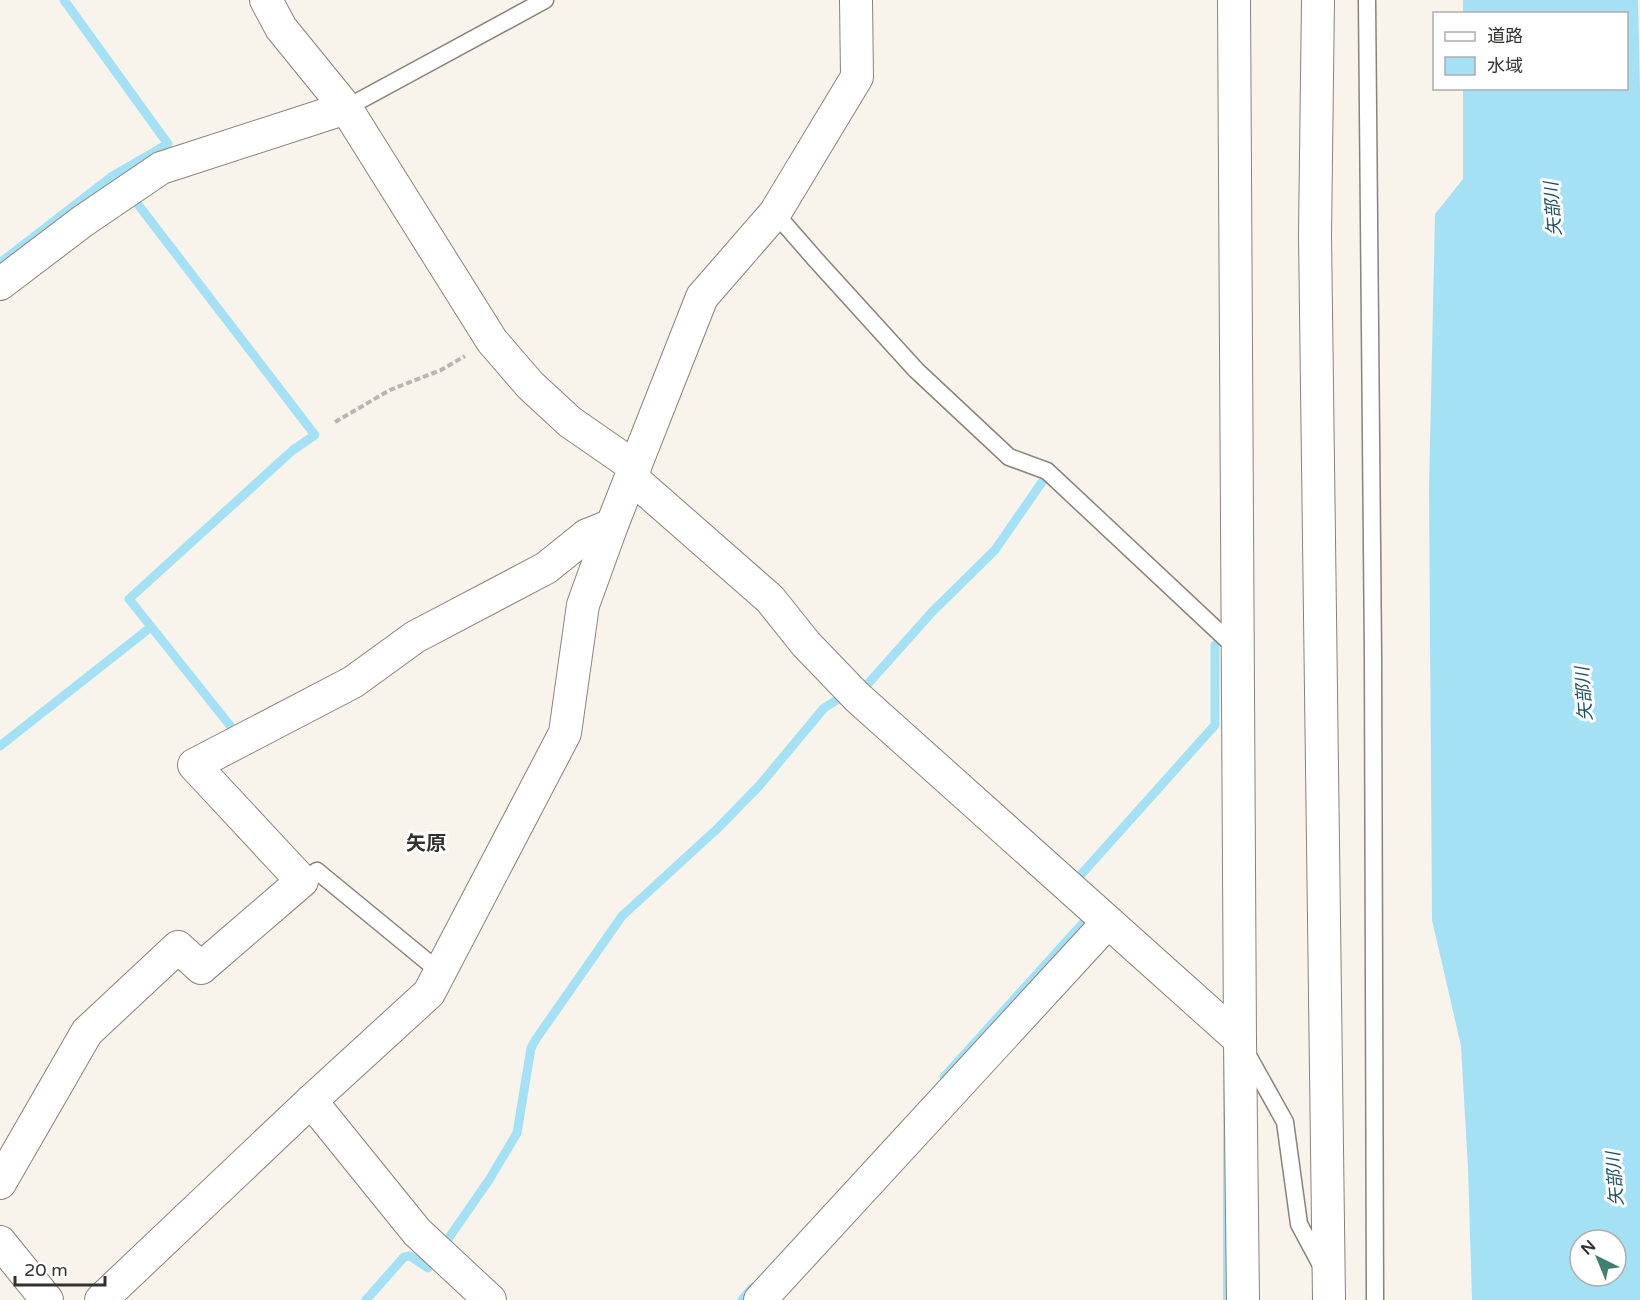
<svg xmlns="http://www.w3.org/2000/svg" width="1640" height="1300" font-family="'Varela Round','Noto Sans JP',sans-serif">
<style>
.water{fill:#a5e1f4;fill-rule:evenodd}
.lines{fill:none;stroke-linecap:round;stroke-linejoin:round}
.stream{stroke:#a5e1f4;stroke-width:9}
.lane-casing{stroke:#88837b;stroke-width:19}
.street-casing{stroke:#88837b;stroke-width:34}
.path{stroke:#bab6af;stroke-width:4;stroke-dasharray:6 3;stroke-linecap:butt}
.lane{stroke:#fff;stroke-width:16}
.street{stroke:#fff;stroke-width:32}
.labels{text-anchor:middle;dominant-baseline:central;stroke-width:6;stroke-linejoin:round;paint-order:stroke}
.water-label{font-size:18px;font-style:italic;fill:#1e515f;stroke:#fff}
.quarter-label{font-size:20px;font-weight:bold;fill:#34322f;stroke:#fff}
</style>
<rect width="100%" height="100%" fill="#f9f4eb"/>
<!-- water -->
<g class="water">
<path d="M 1463,0 L 1638,0 L 1640,92 L 1640,1300 L 1472,1300 L 1468,1169 L 1461,1046 L 1432,920 L 1429,489 L 1435,214 L 1463,179 L 1463,89 L 1626,88 L 1626,14 L 1463,13 ZM 1580,1240 L 1616,1240 L 1616,1276 L 1580,1276 Z"/>
<polygon points="1223,1045 1229,1045 1230,1300 1223,1300"/>
</g>
<g class="lines">
<!-- stream -->
<g class="stream">
<polyline points="133,198 315,435 293,450 129,599 232,728"/>
<polyline points="0,263 111,177 168,144 64,0"/>
<polyline points="866,686 932,612 995,550 1042,482"/>
<polyline points="0,746 151,627"/>
<polyline points="1078,878 1215,725 1215,645"/>
<polyline points="944,1077 1083,923"/>
<polyline points="446,1242 489,1180 517,1133 531,1048 536,1039 622,916 718,828 759,786 824,708 837,700"/>
<polyline points="366,1300 404,1257 410,1256 428,1268"/>
<polyline points="742,1300 753,1287"/>
</g>
<defs>
<g id="lane">
<polyline points="1367,0 1373,656 1375,1300"/>
<polyline points="346,108 545,0"/>
<polyline points="775,213 816,260 916,370 1009,457 1047,471 1237,649"/>
<polyline points="302,881 317,871 440,972"/>
<polyline points="1246,1052 1285,1122 1299,1224 1322,1267"/>
</g>
<g id="street">
<polyline points="266,0 281,28 346,108 492,341 530,385 570,422 635,467"/>
<polyline points="1234,0 1240,1040 1243,1300"/>
<polyline points="1318,0 1315,235 1329,1300"/>
<polyline points="0,284 83,221 161,168 346,108"/>
<polyline points="631,477 770,599 806,644 857,697 1240,1040"/>
<polyline points="311,1101 417,1232 490,1300"/>
<polyline points="0,1183 87,1032 178,947 201,968 302,881 194,765 353,682 415,637 546,568 587,535 612,525"/>
<polyline points="0,1242 47,1300"/>
<polyline points="101,1300 311,1101 429,993 565,733 583,605 612,525 702,297 775,213 857,77 856,0"/>
<polyline points="760,1300 1108,922"/>
</g>
</defs>
<!-- lane casing -->
<use href="#lane" class="lane-casing"/>
<!-- street casing -->
<use href="#street" class="street-casing"/>
<!-- path -->
<polyline class="path" points="335,422 390,390 441,370 465,356"/>
<!-- lane -->
<use href="#lane" class="lane"/>
<!-- street -->
<use href="#street" class="street"/>
</g>
<g class="labels">
<!-- water labels -->
<g class="water-label">
<text transform="translate(1553 209) rotate(-94)">矢部川</text>
<text transform="translate(1584 694) rotate(-94)">矢部川</text>
<text transform="translate(1615 1179) rotate(-94)">矢部川</text>
</g>
<!-- quarter labels -->
<g class="quarter-label">
<text x="426" y="844">矢原</text>
</g>
</g>
<!-- legend -->
<rect x="1433" y="12" width="195" height="78" fill="#ffffff" stroke="#aeadac" stroke-width="1.5"/>
<rect x="1445" y="32" width="30" height="9" fill="#ffffff" stroke="#aeadac" stroke-width="1.5"/>
<text x="1487" y="42" font-size="18" fill="#34322f">道路</text>
<rect x="1445" y="57" width="30" height="18" fill="#a5e1f4" stroke="#aeadac" stroke-width="1.5"/>
<text x="1487" y="72" font-size="18" fill="#34322f">水域</text>
<!-- north arrow -->
<g transform="translate(1598 1258) rotate(317)"><circle r="28" fill="#ffffff" stroke="#aeadac" stroke-width="1.5"/>
<path d="M0-4.5L10 22L0 15L-10 22Z" fill="#3e8071"/>
<text y="-9" font-size="16" font-weight="bold" text-anchor="middle" fill="#34322f">N</text>
</g>
<!-- scale -->
<path d="M15 1276v9h90v-9" fill="none" stroke="#34322f" stroke-width="3"/>
<text x="24" y="1276" font-size="18" fill="#34322f" stroke="#ffffff" stroke-width="4.5" paint-order="stroke">20 m</text>
</svg>
